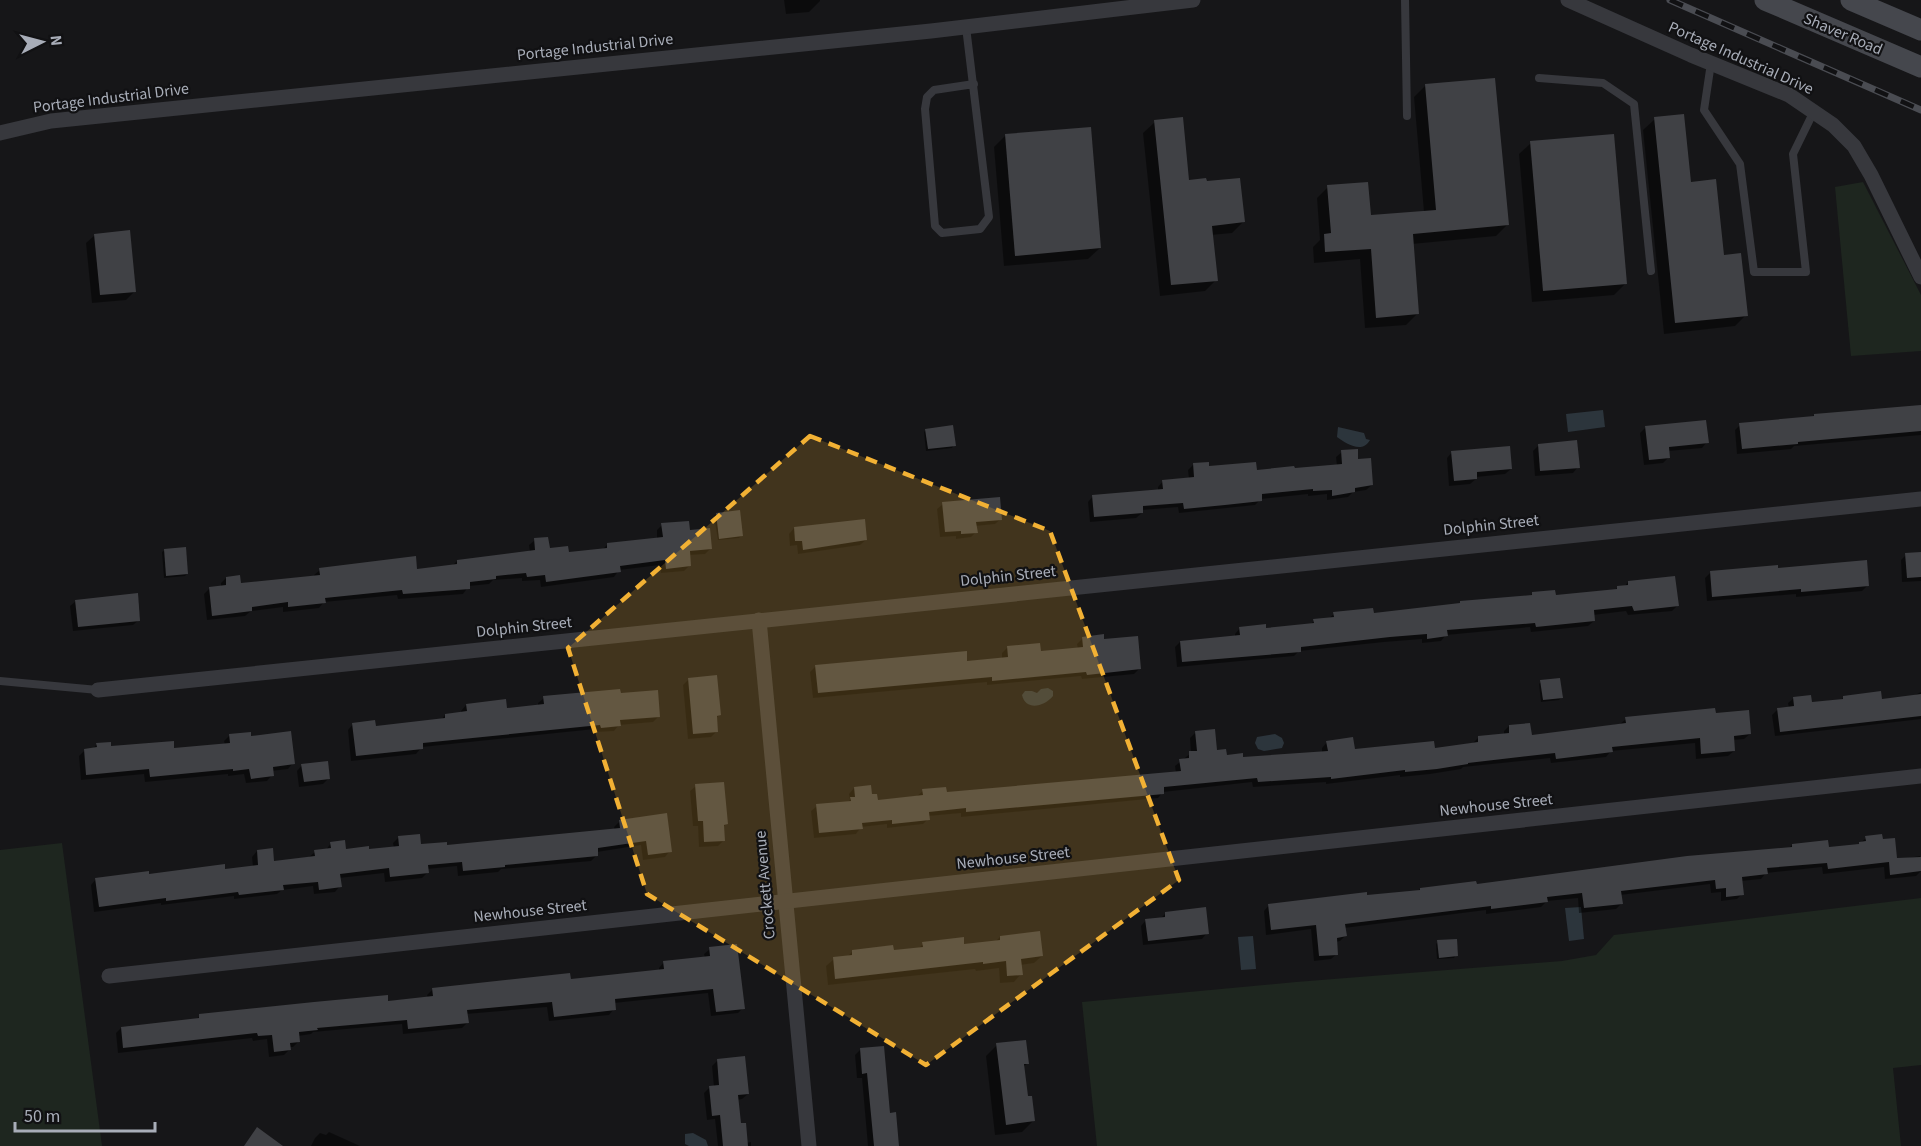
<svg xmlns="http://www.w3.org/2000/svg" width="1921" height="1146" font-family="'Source Sans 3',sans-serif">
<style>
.green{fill:#1e261f}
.water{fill:#2c353c}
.shadow{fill:#0007}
.building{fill:#404145}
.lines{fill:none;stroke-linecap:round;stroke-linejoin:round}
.lane{stroke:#37383d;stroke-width:8}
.street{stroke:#37383d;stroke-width:15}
.secondary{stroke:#45474d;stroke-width:21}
.rail-casing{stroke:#4a4c52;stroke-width:7}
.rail{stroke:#111113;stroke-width:4.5;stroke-dasharray:14;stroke-linecap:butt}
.marked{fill:#f2b134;fill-opacity:0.2;stroke:#f2b134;stroke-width:4.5;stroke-dasharray:12 8;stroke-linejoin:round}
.labels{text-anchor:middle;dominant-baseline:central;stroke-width:4.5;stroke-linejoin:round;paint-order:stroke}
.street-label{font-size:16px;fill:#a8adb8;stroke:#111113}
</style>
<rect width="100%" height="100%" fill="#161618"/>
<!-- green -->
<g class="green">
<polygon points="1863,182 1921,295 1921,351 1851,356 1835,187"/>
<polygon points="62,843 102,1146 0,1146 0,850"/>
<polygon points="1921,898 1921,1065 1893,1068 1901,1146 1097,1146 1082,1002 1296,982 1562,961 1596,955 1614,935"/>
</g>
<!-- water -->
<g class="water">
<polygon points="1603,410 1605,427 1568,432 1566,414"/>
<path d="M 1338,427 L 1364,433 L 1366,439 L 1370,440 C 1362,454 1347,444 1337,437 Z"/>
<path d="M 1048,688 L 1053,691 L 1053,696 C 1045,706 1026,712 1022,695 L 1025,691 L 1032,691 L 1037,693 L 1041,689 Z"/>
<polygon points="1275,734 1282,738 1284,743 1282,748 1264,751 1258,749 1255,743 1257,737"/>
<polygon points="1581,907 1584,939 1569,941 1565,908"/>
<polygon points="1253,936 1256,969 1241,970 1238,937"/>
<polygon points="693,1133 706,1140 708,1146 689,1146 685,1144 685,1134"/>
</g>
<!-- shadow -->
<g class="shadow">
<polygon points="784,0 820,0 820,1 809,12 786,14"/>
<polygon points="1425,86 1507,225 1496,236 1412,244 1418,313 1406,325 1365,328 1360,259 1314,263 1313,247 1320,240 1317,198 1328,187 1370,217 1424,212 1414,97"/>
<polygon points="1655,119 1689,183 1723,257 1746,315 1735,326 1664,334 1643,130"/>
<polygon points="1155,122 1188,181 1205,183 1243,222 1232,233 1211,235 1216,280 1205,291 1160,296 1143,133"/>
<polygon points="1005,136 1100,248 1088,259 1004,266 994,147"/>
<polygon points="1531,143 1626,283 1614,295 1532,302 1519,154"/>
<polygon points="95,235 135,291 126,300 92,303 86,243"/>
<polygon points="1921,406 1921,435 1794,446 1791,449 1737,454 1735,430 1740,425 1812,418 1814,415"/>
<polygon points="1646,427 1707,442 1702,448 1668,451 1669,457 1663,463 1644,465 1640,433"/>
<polygon points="926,430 954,445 952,448 926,451 924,432"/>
<polygon points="1538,446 1578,467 1573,473 1535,476 1533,451"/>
<polygon points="1342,452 1357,461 1372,485 1366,490 1353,492 1348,497 1327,500 1327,494 1308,496 1308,494 1261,499 1255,505 1179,513 1178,507 1142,510 1142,513 1136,518 1090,522 1088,502 1093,496 1158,491 1158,487 1163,481 1189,479 1188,470 1193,465 1208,468 1256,471 1337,466 1336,457"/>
<polygon points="1452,452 1511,469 1505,474 1476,477 1476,479 1470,484 1449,486 1447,458"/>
<polygon points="943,504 1001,519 995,524 975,526 976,532 971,537 956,539 956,536 940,537 937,509"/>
<polygon points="717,514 742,535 739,538 718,540 714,516"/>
<polygon points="662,525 688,532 711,548 705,554 689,555 690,565 684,571 661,573 660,565 619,570 614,577 541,587 540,580 522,581 522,578 493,580 489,584 469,586 463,594 398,599 397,595 324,602 319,608 283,612 283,607 251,611 245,616 207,620 204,594 209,589 221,587 221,583 226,578 240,585 315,577 314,575 320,570 416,570 452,566 457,561 530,552 529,545 535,540 548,549 567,554 602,550 607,545 657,539 657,530"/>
<polygon points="794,528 866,540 860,545 798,554 797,545 790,546 789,534"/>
<polygon points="165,550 187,574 185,576 164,578 162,552"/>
<polygon points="1921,553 1921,581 1902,582 1901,560 1906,555"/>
<polygon points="1776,570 1868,585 1862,591 1796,597 1796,594 1707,601 1705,578 1711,572"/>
<polygon points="1628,582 1677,606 1672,611 1628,615 1626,611 1593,615 1594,621 1588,626 1531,632 1530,627 1446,635 1441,641 1422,643 1422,639 1384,642 1299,651 1294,656 1177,667 1175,647 1180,642 1235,637 1235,634 1240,628 1264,630 1310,625 1314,621 1328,619 1334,614 1372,615 1530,596 1533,593 1554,597 1614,591 1618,587 1624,587"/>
<polygon points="76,601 139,620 133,625 73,631 70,606"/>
<polygon points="1083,638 1103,641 1140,668 1134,674 1082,679 1081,676 987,685 987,682 813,698 810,672 815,667 966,662 1002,659 1002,653 1007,648 1039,652 1078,649 1077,644"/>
<polygon points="689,679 719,715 716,718 717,731 711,737 688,739 683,685"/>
<polygon points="1541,682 1561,698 1559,700 1541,702 1539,684"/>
<polygon points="1921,692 1921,719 1775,736 1772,715 1778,709 1789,708 1788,703 1794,698 1811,704 1840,701 1844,697 1881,700 1913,696"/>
<polygon points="619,694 658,717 653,722 619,725 614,731 596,732 595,729 422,747 416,754 351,761 348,730 353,724 374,727 441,720 445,715 461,713 461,711 466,705 506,710 538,706 538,703 544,698"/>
<polygon points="1714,715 1750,734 1744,739 1733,740 1734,751 1728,756 1696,759 1695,743 1611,751 1606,757 1551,763 1550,758 1463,767 1461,769 1430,774 1400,777 1400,775 1326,784 1326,782 1253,787 1252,782 1163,792 1158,798 961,817 961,813 928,816 928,819 923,824 887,828 887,824 861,827 856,834 814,838 811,811 817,806 847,803 850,800 849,794 854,788 871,796 877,802 917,796 923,791 945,794 1176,773 1175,766 1191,753 1190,738 1195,733 1216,751 1226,757 1242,758 1322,753 1322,748 1327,742 1354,751 1433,750 1473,743 1478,738 1504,735 1504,731 1509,726 1530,737 1620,724 1626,719"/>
<polygon points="229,736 250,737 293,763 288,769 271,771 272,775 267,781 246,783 244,774 228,776 228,774 145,782 144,774 81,780 79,756 85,750 92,750 97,744 110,748 173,750 225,745 224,741"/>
<polygon points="302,765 329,778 323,784 299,787 297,771"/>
<polygon points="696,786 726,824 723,827 724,840 718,846 699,847 698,826 693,826 690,791"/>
<polygon points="620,821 670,851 665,857 643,860 641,845 597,852 597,855 591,861 501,869 498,872 458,876 457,866 427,869 427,873 422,878 385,882 384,873 339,878 340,886 335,892 314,894 313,886 282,890 277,894 234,899 234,896 161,905 161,903 94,912 91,885 96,879 253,867 252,857 257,851 273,863 309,857 315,852 326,850 331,843 345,850 368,851 394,848 393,843 398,838 419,846 446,847 615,830 614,827"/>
<polygon points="1866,838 1896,860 1920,856 1921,871 1916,876 1885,879 1884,867 1823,874 1822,867 1766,873 1761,879 1741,881 1742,894 1737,899 1721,901 1721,892 1711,893 1710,884 1620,895 1621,904 1616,909 1579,913 1578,898 1547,901 1541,907 1486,914 1486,910 1344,928 1345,936 1340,941 1335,942 1337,954 1331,959 1314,961 1311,929 1266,935 1264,911 1269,905 1418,891 1420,889 1475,886 1789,848 1792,845 1828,848 1857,846"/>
<polygon points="1165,914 1207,933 1202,939 1143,945 1141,926 1146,920 1160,919"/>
<polygon points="1000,937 1042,956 1034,963 1020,965 1021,974 1014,982 1000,983 999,968 976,971 975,969 828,985 826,966 834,959 847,957 852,952 892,952 918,949 923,944 963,946 995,942"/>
<polygon points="1438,942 1456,955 1454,958 1437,959 1436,944"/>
<polygon points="710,949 743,1008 738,1013 711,1016 708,993 614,1003 614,1009 609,1015 549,1021 547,1007 466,1014 467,1023 462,1028 403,1034 402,1024 313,1032 311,1034 298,1036 299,1041 293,1047 289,1047 289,1050 284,1055 269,1057 267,1039 253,1041 252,1038 118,1053 116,1033 121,1028 195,1020 200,1016 428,998 427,995 433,989 569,981 659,971 659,968 664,962 705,958 704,954"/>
<polygon points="997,1045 1028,1063 1023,1067 1027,1098 1033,1121 1022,1132 995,1135 986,1056"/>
<polygon points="860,1050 888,1114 898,1146 868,1146 862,1078 857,1078 855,1055"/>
<polygon points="717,1061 748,1094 742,1099 737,1100 739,1125 746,1143 751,1142 751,1146 718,1146 715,1119 707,1120 704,1093 710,1087 714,1087 712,1066"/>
<polygon points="329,1132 360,1146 311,1146 315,1138 320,1133 326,1135"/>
</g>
<!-- building -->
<g class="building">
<polygon points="1495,78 1509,225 1413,234 1419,314 1376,318 1371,249 1325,252 1324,234 1331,233 1327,185 1368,182 1371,215 1436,210 1425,84"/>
<polygon points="1684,114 1691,182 1716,179 1724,255 1741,253 1748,316 1675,323 1654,117"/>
<polygon points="1183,117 1189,180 1206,178 1207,181 1240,178 1245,222 1212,226 1218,281 1171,285 1154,120"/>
<polygon points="1091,127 1101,248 1015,256 1005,134"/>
<polygon points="1614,134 1627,284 1543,291 1530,141"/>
<polygon points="130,230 136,292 100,295 94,234"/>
<polygon points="1921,405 1921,431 1798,442 1798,444 1742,449 1739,423 1814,416 1814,414"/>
<polygon points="1706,420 1709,443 1669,447 1670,458 1649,460 1645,426"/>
<polygon points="953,425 956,446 928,449 925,429"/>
<polygon points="1577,440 1580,468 1540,471 1538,444"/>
<polygon points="1510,446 1512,469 1477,472 1477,479 1454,481 1451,451"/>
<polygon points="1358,449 1358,459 1371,458 1373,485 1355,488 1355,492 1332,496 1332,490 1313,491 1313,489 1262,494 1262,501 1225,505 1184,509 1183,503 1143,506 1143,513 1094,517 1092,495 1163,489 1162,480 1194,477 1193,463 1209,462 1209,466 1256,462 1257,470 1294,466 1295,468 1342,464 1341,450"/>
<polygon points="1000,497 1002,520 976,522 978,533 961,534 961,531 945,532 942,502"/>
<polygon points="740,510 743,536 719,539 716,513"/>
<polygon points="865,519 867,540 803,550 802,541 795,541 794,527"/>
<polygon points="689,521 690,530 710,528 712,549 690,551 691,566 666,569 665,560 620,566 621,572 546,582 545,575 527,577 526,573 496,576 496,579 470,582 470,589 403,594 402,590 325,598 326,603 288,607 288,602 252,607 252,611 212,616 209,587 226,585 226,577 240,575 241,583 320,575 319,568 416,556 417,569 457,564 457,560 535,550 534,538 548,537 550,548 568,546 569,552 607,548 607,543 663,537 661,523"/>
<polygon points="186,547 188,574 166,576 164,549"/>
<polygon points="1921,552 1921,577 1907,578 1905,553"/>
<polygon points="1867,560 1869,586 1801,592 1801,589 1712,597 1710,571 1778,565 1778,568"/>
<polygon points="1675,576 1679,606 1634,611 1632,606 1594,610 1595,621 1536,627 1535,623 1447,630 1448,636 1427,639 1427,634 1390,637 1301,647 1301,652 1182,662 1180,641 1240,635 1239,627 1266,624 1266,628 1314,623 1313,619 1334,617 1333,612 1373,608 1374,613 1460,603 1460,601 1532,595 1532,592 1555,590 1556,595 1617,589 1617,586 1628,585 1628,581"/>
<polygon points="138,593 140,621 78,627 75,600"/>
<polygon points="1104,634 1104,639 1138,636 1141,669 1087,675 1086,672 992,681 992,677 818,693 815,665 967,651 967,661 1008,657 1007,646 1040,643 1041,651 1083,647 1082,637"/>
<polygon points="717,675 721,715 717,716 718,732 693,734 688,678"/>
<polygon points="1560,678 1563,698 1543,700 1540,680"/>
<polygon points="620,689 621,693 658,690 660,717 620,720 621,726 601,728 600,725 423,743 423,749 356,756 352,723 375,720 376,726 445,718 445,714 467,711 466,704 506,699 507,708 544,704 543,696"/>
<polygon points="1881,691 1882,699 1921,694 1921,716 1780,732 1777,708 1794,706 1793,697 1811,695 1812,702 1843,699 1843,696"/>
<polygon points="1715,708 1716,713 1749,710 1751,734 1734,736 1735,751 1701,754 1700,738 1612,747 1613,752 1556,759 1555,753 1468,763 1468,764 1437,769 1405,772 1405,770 1331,779 1331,777 1258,782 1257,778 1164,787 1164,794 966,812 966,808 929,812 930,820 892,824 892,820 862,823 863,829 819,833 816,804 851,801 850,797 855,797 854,787 871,785 872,794 877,794 878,800 923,795 922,789 946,787 947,792 1181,771 1179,759 1189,758 1189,751 1197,751 1195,731 1215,729 1217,750 1226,749 1227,755 1243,753 1243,757 1328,751 1326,741 1353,737 1355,749 1434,741 1435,748 1478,742 1478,736 1509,733 1509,725 1530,723 1532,735 1626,723 1625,717"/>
<polygon points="291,731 295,764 273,767 274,776 251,779 249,769 233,771 233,769 150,777 149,769 86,775 84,749 97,747 96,743 111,742 111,746 174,741 174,748 230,743 229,734 251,732 251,736"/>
<polygon points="328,761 330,779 304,782 301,764"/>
<polygon points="724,782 728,824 724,825 725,841 704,842 703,821 698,821 695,784"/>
<polygon points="667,813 672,852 648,855 646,841 598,848 598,856 505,865 505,867 463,871 462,862 428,865 429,873 390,877 389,868 340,874 342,887 319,890 318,882 283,885 284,890 239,895 238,892 166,901 166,898 99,907 95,878 149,871 149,874 225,864 225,869 258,865 257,850 273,848 274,861 315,856 314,850 331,848 330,842 345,840 346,849 369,846 369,849 399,846 398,836 420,834 421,844 447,842 447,845 620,828 619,820"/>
<polygon points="1882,834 1883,839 1895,838 1897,858 1921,857 1921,871 1890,875 1889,862 1828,869 1827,863 1767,868 1768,874 1742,877 1744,895 1726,897 1726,888 1716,889 1715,880 1621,891 1623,904 1584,908 1582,893 1547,897 1548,902 1491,909 1491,906 1345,924 1347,936 1337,938 1338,955 1319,956 1316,925 1271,930 1268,904 1367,892 1367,895 1420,890 1420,888 1476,881 1477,884 1687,856 1792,847 1792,844 1828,840 1829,847 1859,844 1859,842 1866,841 1865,836"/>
<polygon points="1206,907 1209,934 1148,941 1145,919 1165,917 1165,912"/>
<polygon points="1040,931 1043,956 1021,959 1023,975 1007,976 1006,961 983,964 983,962 835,979 833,957 852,955 852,950 893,945 894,950 923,947 922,942 964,937 964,944 1000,940 1000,936"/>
<polygon points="1457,939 1458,956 1439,958 1437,940"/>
<polygon points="737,944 745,1009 716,1012 713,989 615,999 616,1010 554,1017 552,1002 467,1010 469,1023 408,1029 407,1020 317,1028 318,1030 299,1032 300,1042 290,1043 291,1050 274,1052 272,1035 258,1036 257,1033 123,1048 121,1027 199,1018 199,1014 314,1002 388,995 388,1001 433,996 432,988 570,973 571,979 664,969 663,961 710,956 709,947"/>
<polygon points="1026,1040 1029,1064 1024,1064 1028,1096 1032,1096 1035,1121 1006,1125 996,1043"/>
<polygon points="884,1046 890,1113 896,1112 899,1146 874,1146 867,1073 862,1074 860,1048"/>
<polygon points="745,1056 749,1094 738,1095 741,1123 746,1123 748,1146 723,1146 720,1115 712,1116 709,1086 719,1085 717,1059"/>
<polygon points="257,1127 283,1146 244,1146"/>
</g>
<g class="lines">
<!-- lane -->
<g class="lane">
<polyline points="1405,0 1407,116"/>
<polyline points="966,27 989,217 980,229 942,233 935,226 925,109 927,97 934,90 974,84"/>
<polyline points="1711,63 1704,110 1740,164 1754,272 1806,272 1793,154 1814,111"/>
<polyline points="1539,78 1603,83 1634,104 1651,271"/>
<polyline points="0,681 98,690"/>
</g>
<!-- street -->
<g class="street">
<polyline points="1568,0 1691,55 1789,95 1833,125 1854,146 1871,175 1921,277"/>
<polyline points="0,133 51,121 931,31 1193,0"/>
<polyline points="759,620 809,1146"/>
<polyline points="98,690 1921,499"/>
<polyline points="109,976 1921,776"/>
</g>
<!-- secondary -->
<g class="secondary">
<polyline points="1765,0 1921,67"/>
<polyline points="1851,0 1921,30"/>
</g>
<defs>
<polyline id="rail" points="1670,0 1921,110"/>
</defs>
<!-- rail casing -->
<use href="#rail" class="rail-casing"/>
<!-- rail -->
<use href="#rail" class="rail"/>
</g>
<!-- marked area -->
<path class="marked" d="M 810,436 L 1050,531 L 1179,880 L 926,1065 L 647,894 L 568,648 Z"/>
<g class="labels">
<!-- street labels -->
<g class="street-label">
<text transform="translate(1843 34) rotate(23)">Shaver Road</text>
<text transform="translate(595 47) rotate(-6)">Portage Industrial Drive</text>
<text transform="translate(1741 58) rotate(24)">Portage Industrial Drive</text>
<text transform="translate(111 98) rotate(-7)">Portage Industrial Drive</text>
<text transform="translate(1491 525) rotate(-6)">Dolphin Street</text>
<text transform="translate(1008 576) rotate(-6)">Dolphin Street</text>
<text transform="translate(524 627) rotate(-6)">Dolphin Street</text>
<text transform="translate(1496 805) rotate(-6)">Newhouse Street</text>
<text transform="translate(1013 858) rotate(-6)">Newhouse Street</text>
<text transform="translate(765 885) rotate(-95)">Crockett Avenue</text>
<text transform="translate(530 911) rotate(-6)">Newhouse Street</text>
</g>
</g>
<!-- north arrow -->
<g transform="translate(42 42) rotate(84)" stroke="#111113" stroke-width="4.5" paint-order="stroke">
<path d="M0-4.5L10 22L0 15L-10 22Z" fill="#a8adb8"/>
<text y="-9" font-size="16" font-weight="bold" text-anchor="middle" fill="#a8adb8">N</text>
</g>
<!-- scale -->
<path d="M15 1122v9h140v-9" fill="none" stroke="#a8adb8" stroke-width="3"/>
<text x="24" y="1122" font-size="18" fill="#a8adb8" stroke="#111113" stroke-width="4.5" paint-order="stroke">50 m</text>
</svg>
